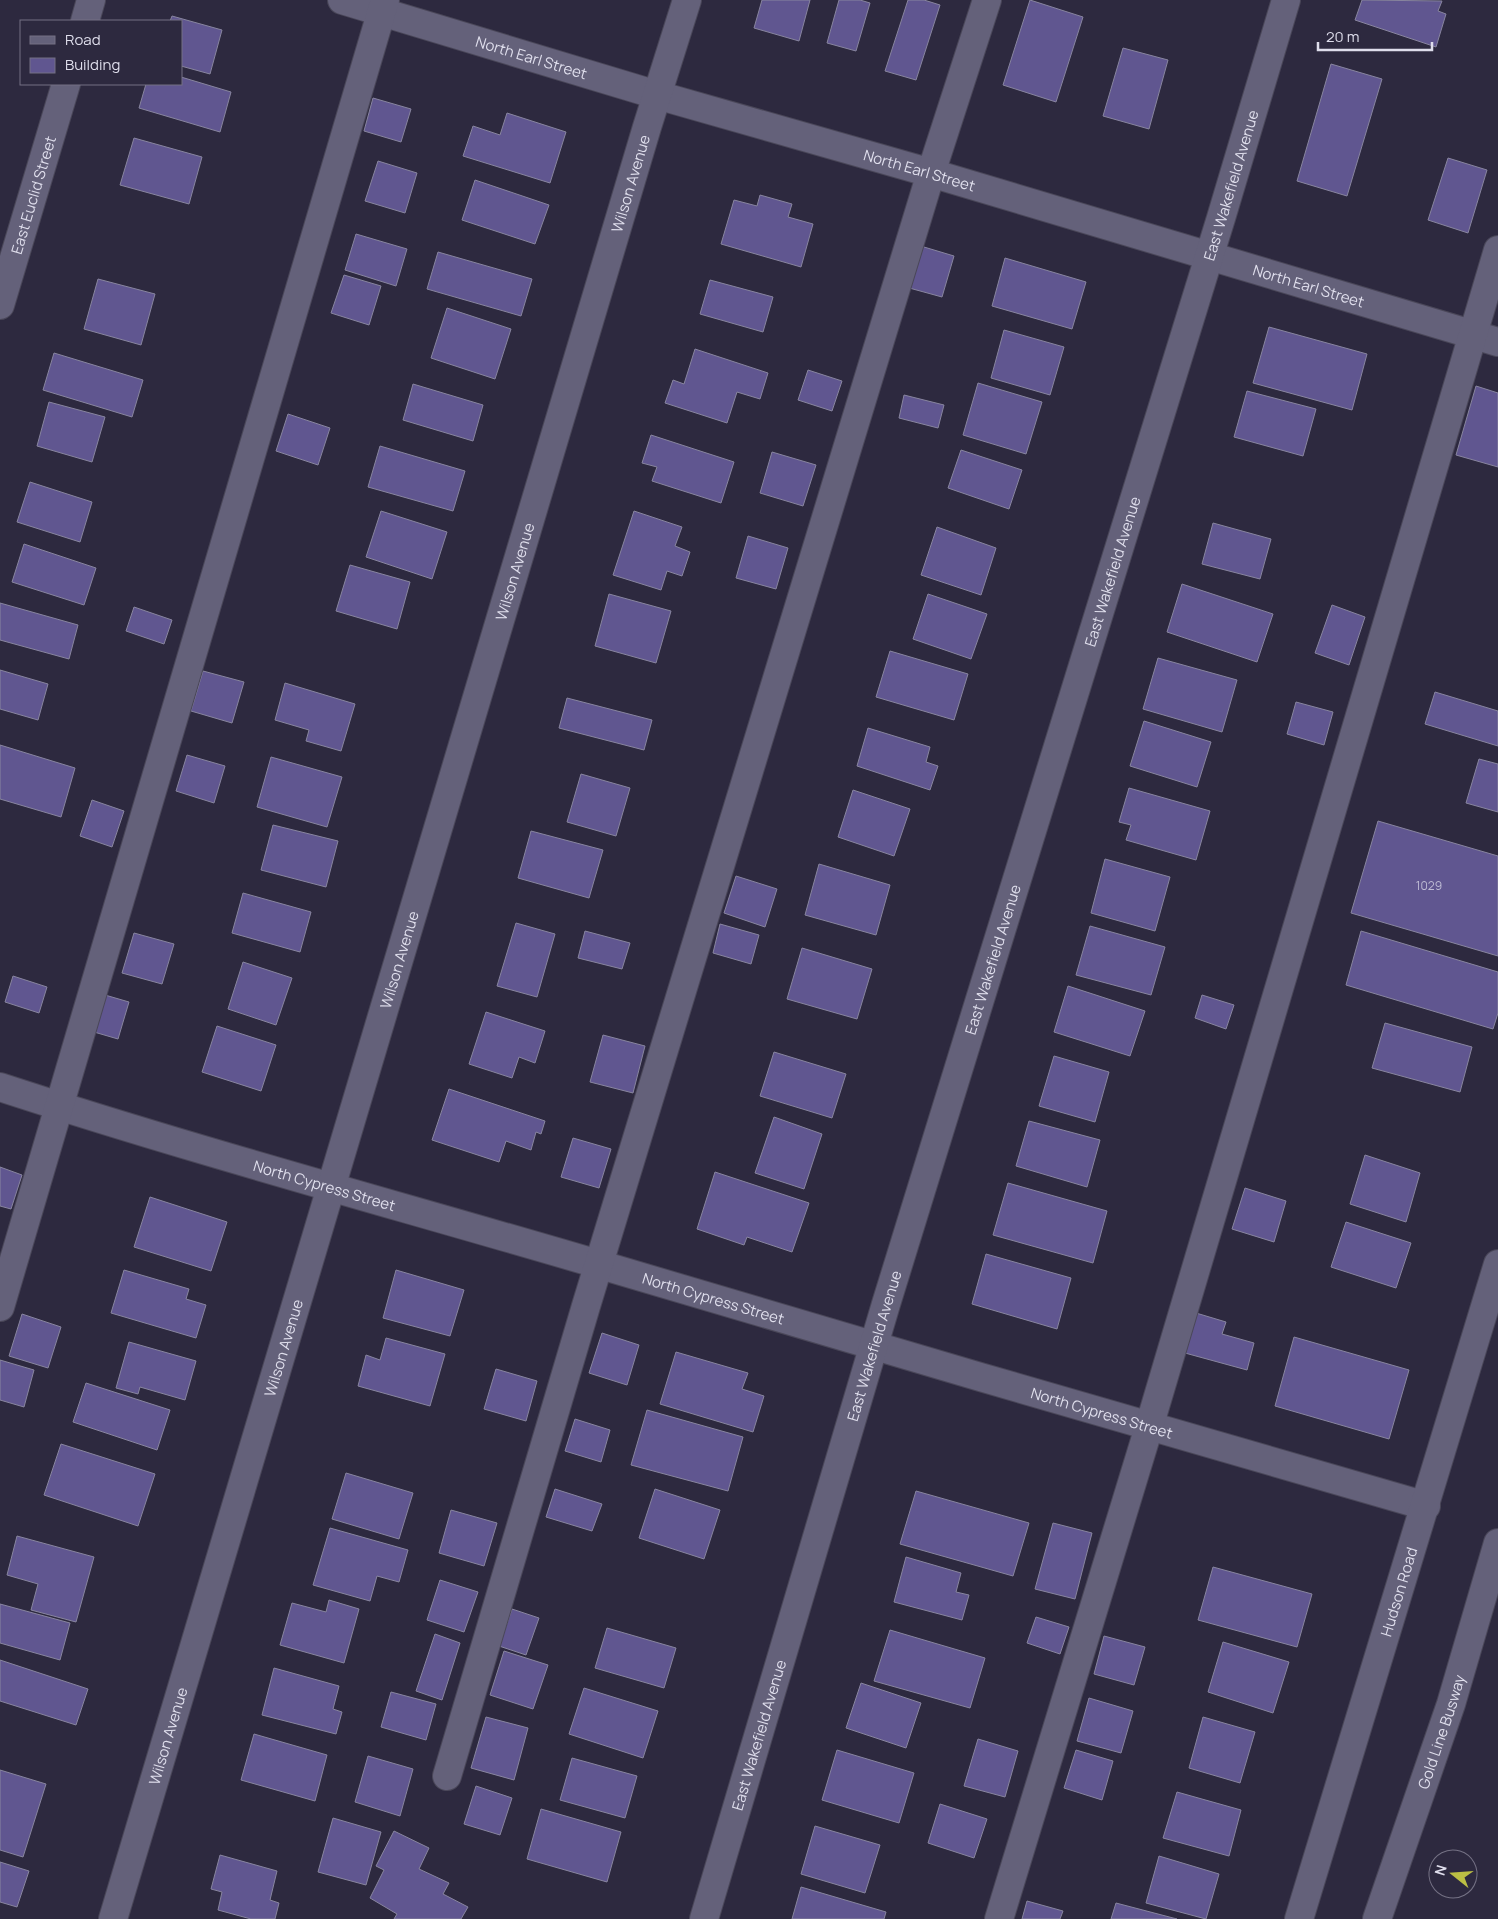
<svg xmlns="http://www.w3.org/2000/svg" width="1498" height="1919" font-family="Manrope,sans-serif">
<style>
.building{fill:#605690;stroke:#88859f}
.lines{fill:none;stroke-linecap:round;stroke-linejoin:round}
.minor-casing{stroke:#4a4759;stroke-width:30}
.minor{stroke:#64617a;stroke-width:28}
.labels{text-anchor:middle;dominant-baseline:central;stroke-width:4;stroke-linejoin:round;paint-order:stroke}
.number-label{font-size:12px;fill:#bfbcd5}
.street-label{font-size:15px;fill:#dfdeec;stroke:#2d293f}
</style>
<rect width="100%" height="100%" fill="#2d293f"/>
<!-- building -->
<g class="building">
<polygon points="762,0 810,0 799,41 754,28"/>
<polygon points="839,0 860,0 870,3 856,51 827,43"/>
<polygon points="908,0 924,0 940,5 916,80 885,71"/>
<polygon points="1030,0 1083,17 1056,102 1003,85"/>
<polygon points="1362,0 1442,1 1438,11 1446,14 1436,47 1355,20"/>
<polygon points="172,16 222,30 210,74 181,66 181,21 170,21"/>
<polygon points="1123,48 1168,60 1149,129 1103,116"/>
<polygon points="1331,64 1382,79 1347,196 1297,181"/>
<polygon points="181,77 231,92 220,132 139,108 146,84 181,84"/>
<polygon points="373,98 411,109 401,142 364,131"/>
<polygon points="507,113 566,132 550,183 463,156 473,126 500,135"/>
<polygon points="134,138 202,157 189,204 120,185"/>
<polygon points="1448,158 1487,170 1468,233 1428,220"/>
<polygon points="378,161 417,173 405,213 365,201"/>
<polygon points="475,180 549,205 535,244 462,220"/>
<polygon points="760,195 792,204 788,217 813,224 801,267 721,244 734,200 757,206"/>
<polygon points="356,234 407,249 396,286 345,270"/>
<polygon points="914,244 954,256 942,297 902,286"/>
<polygon points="438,252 532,279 521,316 427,289"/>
<polygon points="1005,258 1086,282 1072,329 992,306"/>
<polygon points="344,275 381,286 369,325 331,313"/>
<polygon points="98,279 155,294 141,345 84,329"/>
<polygon points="710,280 773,297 763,332 700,314"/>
<polygon points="447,308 511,329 495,379 431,358"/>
<polygon points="1269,327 1367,354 1352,410 1253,383"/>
<polygon points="1004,330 1064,347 1050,395 991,378"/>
<polygon points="695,349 768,373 760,399 737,392 727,423 665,403 673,380 684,384"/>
<polygon points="54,353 143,380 132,417 43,390"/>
<polygon points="808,370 842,381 832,411 798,400"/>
<polygon points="978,383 1042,402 1026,454 963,435"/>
<polygon points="413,384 483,405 473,441 403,420"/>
<polygon points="1476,386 1498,393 1498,467 1456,455"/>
<polygon points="1247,391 1316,409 1303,456 1234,437"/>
<polygon points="904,395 944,405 938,428 899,418"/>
<polygon points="49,402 105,417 92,462 37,446"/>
<polygon points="288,414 330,428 318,465 276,451"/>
<polygon points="651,435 734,462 721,503 652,481 657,467 642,463"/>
<polygon points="380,446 465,471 453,511 368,487"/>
<polygon points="961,450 1022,470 1009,509 948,488"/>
<polygon points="772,452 816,465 803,506 760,493"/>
<polygon points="30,482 92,502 80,542 17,522"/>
<polygon points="381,511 447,532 432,579 366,557"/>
<polygon points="634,511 682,527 675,546 690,552 682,576 667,571 661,590 613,575"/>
<polygon points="1213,523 1271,539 1260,579 1202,564"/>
<polygon points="937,527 996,548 981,595 921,575"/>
<polygon points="748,536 788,548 776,589 736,578"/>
<polygon points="24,544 96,568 84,605 12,582"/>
<polygon points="350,565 410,582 397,629 336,611"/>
<polygon points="1182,584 1273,614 1257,662 1167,632"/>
<polygon points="609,594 671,611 656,663 595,646"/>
<polygon points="928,594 987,614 971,659 913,639"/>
<polygon points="0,603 78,625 69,659 0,640"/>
<polygon points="1332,605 1365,617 1349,665 1315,653"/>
<polygon points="134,607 172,620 164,644 126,631"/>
<polygon points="890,651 968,674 954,720 876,697"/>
<polygon points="1158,658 1237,680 1222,732 1143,709"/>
<polygon points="0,670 48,684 38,720 0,709"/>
<polygon points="203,671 244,682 232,723 191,711"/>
<polygon points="285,683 355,704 341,751 306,741 309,730 275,720"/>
<polygon points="1435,692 1498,711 1498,746 1425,724"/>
<polygon points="567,698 652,720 644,750 559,728"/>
<polygon points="1296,702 1333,712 1324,745 1287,734"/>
<polygon points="1144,721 1211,742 1197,787 1130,766"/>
<polygon points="868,728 930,747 926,762 938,766 930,790 857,766"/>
<polygon points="0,745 75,768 61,817 0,799"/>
<polygon points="187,755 225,766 214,803 176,791"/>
<polygon points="271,757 342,777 327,827 257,807"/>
<polygon points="1479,759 1498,764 1498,812 1466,803"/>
<polygon points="581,774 630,788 616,836 567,822"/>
<polygon points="1129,788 1210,811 1196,860 1126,840 1131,825 1119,822"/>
<polygon points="853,790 910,809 894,856 838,837"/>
<polygon points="92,800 124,811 112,847 80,836"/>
<polygon points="1378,821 1498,856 1498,956 1351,913"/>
<polygon points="273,825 338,841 326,887 261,870"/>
<polygon points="531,831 603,850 589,898 518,878"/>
<polygon points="1105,859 1170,877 1155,931 1091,913"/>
<polygon points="819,864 890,885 876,935 805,915"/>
<polygon points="736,876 777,889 765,927 724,913"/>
<polygon points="243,893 311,912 300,952 232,933"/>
<polygon points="516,923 555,934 537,997 497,986"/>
<polygon points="720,924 759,935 751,964 713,953"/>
<polygon points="1090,926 1165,947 1151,995 1076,975"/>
<polygon points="585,931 630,943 622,969 578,958"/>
<polygon points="1361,931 1498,972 1498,1013 1493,1029 1346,985"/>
<polygon points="134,933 174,944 162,984 122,973"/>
<polygon points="802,948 872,969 857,1019 787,999"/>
<polygon points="243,962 292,978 276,1025 228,1009"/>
<polygon points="13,976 47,987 39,1013 5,1002"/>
<polygon points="1068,986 1145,1011 1130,1056 1054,1032"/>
<polygon points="105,995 129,1002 118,1039 94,1032"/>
<polygon points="1202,995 1234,1005 1226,1029 1195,1018"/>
<polygon points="486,1012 545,1031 535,1063 519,1057 512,1078 469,1064"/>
<polygon points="1385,1023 1472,1047 1460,1092 1372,1068"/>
<polygon points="217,1026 276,1045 261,1091 202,1072"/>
<polygon points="603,1035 645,1046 633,1093 590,1082"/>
<polygon points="774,1052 846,1074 832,1118 760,1096"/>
<polygon points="1054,1056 1109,1072 1095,1122 1039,1106"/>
<polygon points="449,1089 545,1121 541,1134 536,1132 531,1150 506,1141 499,1162 432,1140"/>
<polygon points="774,1117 822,1134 804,1189 755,1173"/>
<polygon points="1029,1121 1100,1140 1087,1187 1016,1166"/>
<polygon points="573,1138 611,1149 599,1188 561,1177"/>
<polygon points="1365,1155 1420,1173 1406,1222 1350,1204"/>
<polygon points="0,1167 22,1175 11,1209 0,1206"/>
<polygon points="715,1172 809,1203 792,1252 747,1237 744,1245 697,1229"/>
<polygon points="1008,1183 1107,1211 1093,1263 993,1235"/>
<polygon points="1245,1188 1286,1201 1274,1242 1232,1229"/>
<polygon points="150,1197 227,1222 211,1271 134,1247"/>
<polygon points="1346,1222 1411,1243 1396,1288 1331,1267"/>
<polygon points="986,1254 1071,1278 1057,1329 972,1304"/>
<polygon points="124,1270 189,1289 186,1299 206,1305 196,1338 111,1313"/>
<polygon points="396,1270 464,1290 450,1336 383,1318"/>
<polygon points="1196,1313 1226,1322 1222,1334 1254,1343 1247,1370 1185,1353"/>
<polygon points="22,1314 61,1327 48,1368 9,1356"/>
<polygon points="602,1333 639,1345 627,1385 589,1373"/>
<polygon points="1294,1337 1409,1370 1389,1439 1275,1406"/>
<polygon points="386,1338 445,1354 430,1406 358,1386 366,1355 380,1360"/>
<polygon points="129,1342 196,1361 185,1400 140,1387 138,1394 116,1388"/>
<polygon points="676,1352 748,1373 742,1389 764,1396 753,1432 660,1404"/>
<polygon points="0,1360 34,1370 24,1407 0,1400"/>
<polygon points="496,1369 537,1381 526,1421 484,1409"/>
<polygon points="86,1383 170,1410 157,1450 73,1422"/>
<polygon points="647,1410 743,1437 728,1491 631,1465"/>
<polygon points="575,1419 610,1430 601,1462 565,1451"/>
<polygon points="61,1444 155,1474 138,1526 44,1495"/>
<polygon points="346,1473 413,1493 399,1539 332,1519"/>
<polygon points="555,1489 602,1504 592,1531 546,1517"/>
<polygon points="655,1489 720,1510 704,1559 639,1538"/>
<polygon points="916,1491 1029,1523 1013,1576 900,1544"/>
<polygon points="451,1510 497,1523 484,1566 439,1553"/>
<polygon points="1053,1523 1092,1533 1075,1599 1035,1589"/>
<polygon points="330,1528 408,1550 399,1582 377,1576 370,1601 313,1585"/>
<polygon points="17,1536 94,1557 76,1622 31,1610 38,1584 7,1575"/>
<polygon points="906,1557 961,1573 956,1592 969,1595 962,1620 894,1602"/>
<polygon points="1213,1567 1312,1594 1297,1647 1198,1620"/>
<polygon points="440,1580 478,1592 464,1632 427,1620"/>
<polygon points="329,1600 359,1609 344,1663 280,1645 292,1603 326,1612"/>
<polygon points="0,1604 70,1623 60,1660 0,1643"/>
<polygon points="512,1609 539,1618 526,1655 499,1646"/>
<polygon points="1036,1617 1069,1627 1060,1654 1027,1643"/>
<polygon points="607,1628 676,1648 664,1688 595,1668"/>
<polygon points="890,1630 985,1658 970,1708 874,1681"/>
<polygon points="435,1634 460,1643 442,1700 416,1691"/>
<polygon points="1104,1636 1145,1647 1134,1685 1094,1674"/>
<polygon points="1223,1642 1289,1662 1273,1713 1208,1692"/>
<polygon points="504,1651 548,1665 533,1709 490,1695"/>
<polygon points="0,1660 88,1689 76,1725 0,1701"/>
<polygon points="274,1668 339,1686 333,1709 342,1712 336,1734 262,1715"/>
<polygon points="861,1683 921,1703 906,1748 846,1728"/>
<polygon points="584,1688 658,1711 643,1758 569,1734"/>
<polygon points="391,1692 436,1704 426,1740 381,1727"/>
<polygon points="1089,1698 1133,1711 1121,1753 1077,1741"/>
<polygon points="486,1717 528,1728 514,1780 471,1768"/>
<polygon points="1203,1717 1255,1732 1240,1783 1189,1768"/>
<polygon points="254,1734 327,1755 315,1801 241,1780"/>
<polygon points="978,1739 1018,1751 1005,1797 964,1786"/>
<polygon points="837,1750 914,1773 899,1823 822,1800"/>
<polygon points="1076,1750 1113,1761 1102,1800 1064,1788"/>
<polygon points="368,1756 413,1769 400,1816 355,1802"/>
<polygon points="572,1758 637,1776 625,1818 560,1800"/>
<polygon points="0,1770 46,1784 23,1857 0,1850"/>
<polygon points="476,1786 512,1798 500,1835 464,1824"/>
<polygon points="1177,1792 1241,1810 1229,1856 1163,1838"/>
<polygon points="940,1804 987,1819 974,1858 928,1843"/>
<polygon points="541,1809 621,1832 607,1882 527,1859"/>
<polygon points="333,1818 381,1832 366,1885 318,1872"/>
<polygon points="815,1826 880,1845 865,1893 801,1874"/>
<polygon points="394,1831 429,1848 419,1869 449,1883 443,1894 468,1907 461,1919 394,1919 397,1914 370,1898 384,1870 376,1866"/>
<polygon points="220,1855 277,1871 270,1900 279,1903 275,1919 251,1919 218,1910 222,1892 211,1889"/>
<polygon points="1159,1856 1219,1874 1206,1919 1146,1903"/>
<polygon points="0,1862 29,1871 17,1907 0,1902"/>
<polygon points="801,1887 886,1912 884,1919 792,1919"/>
<polygon points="1027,1901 1063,1911 1060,1919 1022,1919"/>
<polygon points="1116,1903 1177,1919 1111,1919"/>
</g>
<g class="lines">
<defs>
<g id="minor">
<path id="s1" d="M 342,0 L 657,95 L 931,173 L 1498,342"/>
<polyline points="85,21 91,0"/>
<path id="s2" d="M 0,305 L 66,84"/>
<path id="s3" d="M 0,1087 C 199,1152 401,1206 601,1265 C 876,1346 1150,1428 1426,1506"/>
<polyline points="0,1307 385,0"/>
<polyline points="447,1776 586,1306 931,173 987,0"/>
<path id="s4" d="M 113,1919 L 647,127 L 687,0"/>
<path id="s5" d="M 704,1919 L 886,1304 L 1221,218 L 1286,0"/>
<polyline points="999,1919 1149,1427 1498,250"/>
<path id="s6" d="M 1299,1919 L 1498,1264"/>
<path id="s7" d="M 1377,1919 L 1451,1704 L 1498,1543"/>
</g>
</defs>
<!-- minor casing -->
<use href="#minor" class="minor-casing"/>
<!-- minor -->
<use href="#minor" class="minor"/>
</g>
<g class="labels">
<!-- number labels -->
<g class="number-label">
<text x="1429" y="885">1029</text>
</g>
<!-- street labels -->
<g class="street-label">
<text stroke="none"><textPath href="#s1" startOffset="198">North Earl Street</textPath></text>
<text stroke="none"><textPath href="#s1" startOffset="602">North Earl Street</textPath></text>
<text stroke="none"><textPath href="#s4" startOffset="1811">Wilson Avenue</textPath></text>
<text stroke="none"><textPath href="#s5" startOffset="1812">East Wakefield Avenue</textPath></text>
<text stroke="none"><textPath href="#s2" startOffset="115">East Euclid Street</textPath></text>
<text stroke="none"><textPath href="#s1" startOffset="1008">North Earl Street</textPath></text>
<text stroke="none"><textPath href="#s4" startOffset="1406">Wilson Avenue</textPath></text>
<text stroke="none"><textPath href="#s5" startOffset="1408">East Wakefield Avenue</textPath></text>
<text stroke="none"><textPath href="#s4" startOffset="1001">Wilson Avenue</textPath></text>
<text stroke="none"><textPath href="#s5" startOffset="1002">East Wakefield Avenue</textPath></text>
<text stroke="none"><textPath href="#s3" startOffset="339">North Cypress Street</textPath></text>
<text stroke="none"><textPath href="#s3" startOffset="744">North Cypress Street</textPath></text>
<text stroke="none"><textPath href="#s5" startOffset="598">East Wakefield Avenue</textPath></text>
<text stroke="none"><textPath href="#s4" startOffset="596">Wilson Avenue</textPath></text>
<text stroke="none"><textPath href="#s3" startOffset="1149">North Cypress Street</textPath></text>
<text stroke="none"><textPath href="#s6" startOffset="342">Hudson Road</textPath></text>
<text stroke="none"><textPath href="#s7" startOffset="198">Gold Line Busway</textPath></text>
<text stroke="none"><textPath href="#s5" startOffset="192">East Wakefield Avenue</textPath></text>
<text stroke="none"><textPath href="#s4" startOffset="191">Wilson Avenue</textPath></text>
</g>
</g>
<!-- legend -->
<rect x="20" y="20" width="162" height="65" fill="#2d293f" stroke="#747184"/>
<rect x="30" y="36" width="25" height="8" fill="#64617a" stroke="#747184"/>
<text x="65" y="45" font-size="15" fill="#dfdeec">Road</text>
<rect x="30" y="58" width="25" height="15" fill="#605690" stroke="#747184"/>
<text x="65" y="70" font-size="15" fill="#dfdeec">Building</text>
<!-- north arrow -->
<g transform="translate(1453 1874) rotate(287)"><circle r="24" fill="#2d293f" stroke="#747184"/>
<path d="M0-4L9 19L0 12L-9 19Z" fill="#bcbf44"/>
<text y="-8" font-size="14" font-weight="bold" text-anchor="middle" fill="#dfdeec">N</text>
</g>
<!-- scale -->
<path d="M1318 42v8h114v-8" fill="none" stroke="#dfdeec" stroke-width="2.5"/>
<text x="1326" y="42" font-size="15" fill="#dfdeec" stroke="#2d293f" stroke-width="4" paint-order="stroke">20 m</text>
</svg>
